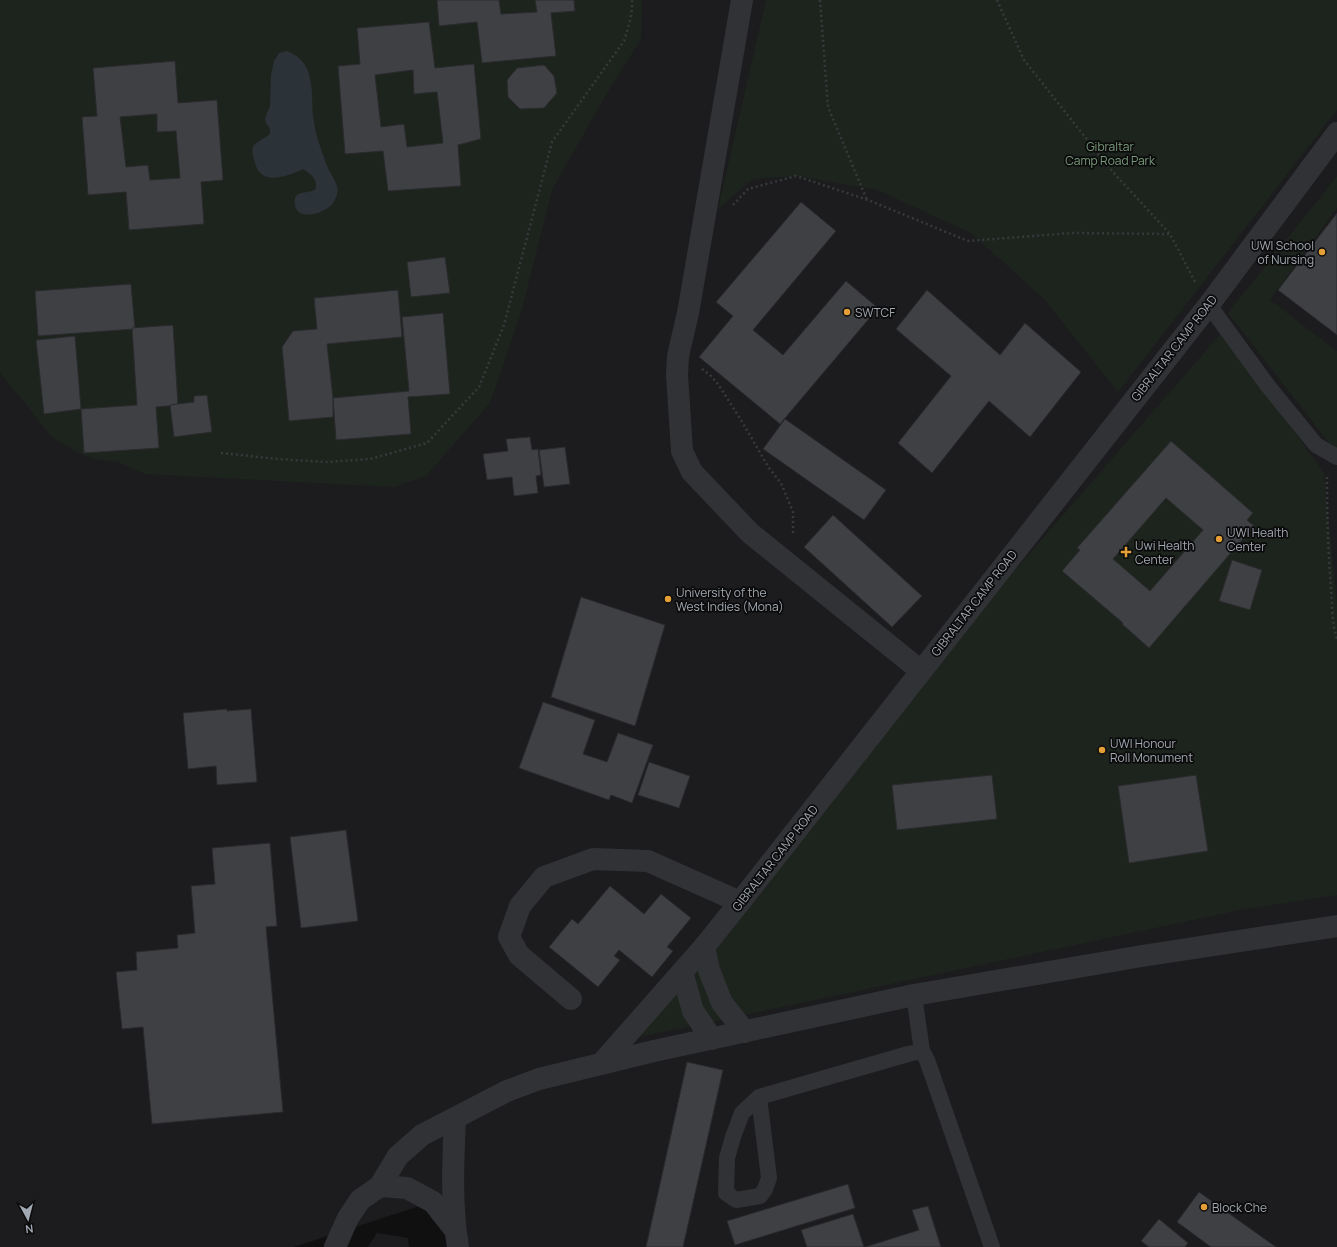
<svg xmlns="http://www.w3.org/2000/svg" width="1337" height="1247" font-family="Manrope,sans-serif">
<style>
.built{fill:#1c1c1e}
.green{fill:#1d241d}
.water{fill:#2b3339}
.building{fill:#3f4044;stroke:#2a2a2d;fill-rule:evenodd}
.lines{fill:none;stroke-linecap:round;stroke-linejoin:round}
.path{stroke:#37393d;stroke-width:2.5;stroke-dasharray:2 3;stroke-linecap:butt}
.service{stroke:#313236;stroke-width:16}
.minor{stroke:#313236;stroke-width:22}
.tertiary{stroke:#313236;stroke-width:22}
.poi-dot{fill:#e4a036;stroke:#0b0b0c;stroke-width:1.5}
.labels{text-anchor:middle;dominant-baseline:central;stroke-width:3.5;stroke-linejoin:round;paint-order:stroke}
.park-label{font-size:12px;fill:#7a9b7b;stroke:#0b0b0c}
.poi-label{font-size:12px;fill:#a2a8b1;stroke:#0b0b0c;text-anchor:start}
.street-label{font-size:12px;fill:#a2a8b1;stroke:#0b0b0c}
</style>
<rect width="100%" height="100%" fill="#101011"/>
<!-- built -->
<g class="built">
<polygon points="0,0 1337,0 1337,1247 451,1247 444,1198 294,1247 0,1247"/>
<polygon points="377,1233 408,1238 409,1247 368,1247"/>
</g>
<!-- green -->
<g class="green">
<polygon points="0,0 642,0 641,39 604,98 552,190 521,313 490,403 426,476 394,487 145,474 118,462 94,459 74,451 50,435 30,409 2,376 0,372"/>
<polygon points="766,0 1337,0 1337,110 1118,392 1044,299 971,233 877,190 796,176 753,179 718,209"/>
<polygon points="1337,176 1337,208 1270,300 1337,351 1337,453 1228,313"/>
<polygon points="1223,331 1324,473 1337,604 1337,895 1245,909 683,1028 631,1038 998,590"/>
</g>
<!-- water -->
<path class="water" d="M 287,51 C 316,62 311,91 313,116 C 314,124 316,133 318,140 C 321,149 324,158 327,166 C 330,174 340,185 337,194 C 336,199 333,204 329,207 C 321,214 296,221 295,204 C 294,201 295,197 297,195 C 301,192 310,192 315,190 C 319,180 311,174 303,169 C 288,176 261,187 255,163 C 254,158 251,152 253,147 C 256,141 265,139 270,134 L 270,129 L 266,123 L 265,118 L 270,106 L 271,75 L 274,61 L 279,53 Z"/>
<!-- building -->
<g class="building">
<polygon points="437,0 499,0 501,14 537,12 535,0 574,0 575,11 551,13 556,56 482,63 477,22 439,26"/>
<path d="M 429,22 L 435,68 L 474,64 L 481,139 L 458,145 L 461,186 L 388,191 L 383,151 L 345,154 L 338,66 L 360,64 L 357,28 ZM 413,70 L 414,94 L 437,92 L 443,143 L 407,147 L 404,124 L 381,127 L 375,75 Z"/>
<path d="M 175,61 L 178,103 L 217,100 L 223,180 L 201,182 L 204,224 L 129,230 L 126,192 L 88,195 L 82,117 L 97,116 L 93,68 ZM 157,114 L 157,132 L 176,131 L 180,178 L 150,180 L 148,165 L 126,167 L 120,117 Z"/>
<polygon points="544,65 554,76 557,93 544,108 520,109 508,97 507,80 517,68"/>
<polygon points="801,202 836,231 753,330 783,355 846,281 878,308 780,424 699,357 733,316 716,302"/>
<polygon points="1337,213 1337,335 1278,290"/>
<polygon points="445,257 450,293 411,297 407,262"/>
<polygon points="131,284 135,329 38,336 35,291"/>
<polygon points="398,290 402,337 327,344 333,398 333,417 289,421 282,347 293,331 317,329 314,298"/>
<polygon points="927,290 1000,355 1025,323 1081,372 1030,437 989,401 932,473 898,443 951,376 896,329"/>
<polygon points="443,313 450,394 408,397 411,434 336,440 333,398 409,391 402,317"/>
<polygon points="173,325 178,405 156,407 159,448 84,453 81,409 137,405 132,328"/>
<polygon points="75,336 81,409 44,414 36,340"/>
<polygon points="207,395 212,432 174,437 170,405 194,402 194,396"/>
<polygon points="785,419 886,490 864,520 763,449"/>
<polygon points="530,437 532,450 538,449 541,475 536,476 538,493 514,496 512,477 487,480 483,454 508,451 506,439"/>
<path d="M 1171,441 L 1253,513 L 1247,520 L 1254,526 L 1149,648 L 1122,624 L 1123,623 L 1062,571 L 1080,550 L 1077,548 ZM 1166,498 L 1203,530 L 1150,591 L 1113,559 Z"/>
<polygon points="565,447 570,484 544,487 539,450"/>
<polygon points="833,515 922,596 892,627 804,547"/>
<polygon points="1232,560 1262,570 1250,610 1219,601"/>
<polygon points="581,597 665,625 635,726 551,697"/>
<polygon points="543,702 595,720 583,754 607,762 618,733 653,745 632,803 611,795 609,800 519,768"/>
<polygon points="227,709 227,711 251,709 257,782 217,785 216,766 188,769 183,713"/>
<polygon points="649,762 690,776 679,808 638,795"/>
<polygon points="992,775 997,819 897,830 892,785"/>
<polygon points="1196,775 1208,851 1129,863 1118,786"/>
<polygon points="346,830 358,921 301,928 290,837"/>
<polygon points="270,843 277,926 266,927 283,1112 152,1124 143,1027 122,1029 116,972 137,970 136,952 178,948 177,935 195,933 191,886 215,884 212,848"/>
<polygon points="610,886 644,914 661,894 691,918 667,947 673,951 652,977 619,950 614,956 620,960 598,987 549,947 572,919 578,924"/>
<polygon points="687,1062 723,1070 683,1247 646,1247"/>
<polygon points="848,1184 855,1208 735,1245 727,1221"/>
<polygon points="1199,1192 1276,1247 1211,1247 1177,1222"/>
<polygon points="928,1206 941,1247 865,1247 919,1230 912,1210"/>
<polygon points="853,1214 864,1247 807,1247 801,1230"/>
<polygon points="1159,1219 1188,1243 1185,1247 1149,1247 1141,1241"/>
</g>
<g class="lines">
<!-- path -->
<g class="path">
<polyline points="820,0 828,107 867,200"/>
<polyline points="997,0 1024,60 1112,171 1170,234 1195,282"/>
<polyline points="733,205 748,189 796,176 868,200 968,241 1072,233 1170,234"/>
<polyline points="702,369 710,375 718,384 741,420 769,468 781,483 793,512 793,535"/>
<path d="M 221,453 L 278,459 L 326,462 L 370,459 L 427,443 L 479,387 L 504,325 L 552,142 L 624,41 C 628,28 633,14 632,0"/>
<path d="M 1327,477 C 1327,514 1328,551 1331,588 C 1332,605 1332,623 1337,639"/>
</g>
<!-- service -->
<g class="service">
<polyline points="1208,306 1214,312 1268,386 1316,445 1337,457"/>
<polyline points="914,995 922,1051"/>
<polyline points="759,1097 769,1178 765,1189 760,1196 736,1200 726,1193 727,1158 733,1137 742,1113 759,1097 908,1054 922,1051 927,1060 992,1247"/>
</g>
<!-- minor -->
<g class="minor">
<polyline points="742,0 688,313 678,356 677,375 682,451 692,472 750,533 921,671"/>
<polyline points="704,947 709,970 722,1003 745,1032"/>
<polyline points="682,972 693,1011 712,1039"/>
<polyline points="571,999 519,955 509,937 520,906 544,877 593,859 648,861 740,902"/>
<polyline points="601,1064 704,947 740,902 1208,306 1337,133"/>
</g>
<!-- tertiary -->
<g class="tertiary">
<path d="M 455,1119 C 453,1161 451,1205 458,1247"/>
<polyline points="380,1186 398,1156 422,1135 507,1091 539,1079 654,1051 914,995 1142,956 1337,926"/>
<polyline points="335,1247 348,1218 360,1200 380,1186 407,1188 433,1202 455,1230"/>
</g>
</g>
<!-- markers -->
<g class="poi-dot">
<circle cx="1322" cy="252" r="4"/>
<circle cx="847" cy="312" r="4"/>
<circle cx="1219" cy="539" r="4"/>
<path d="M1124 546h4v4h4v4h-4v4h-4v-4h-4v-4h4z"/>
<circle cx="668" cy="599" r="4"/>
<circle cx="1102" cy="750" r="4"/>
<circle cx="1204" cy="1207" r="4"/>
</g>
<g class="labels">
<!-- park labels -->
<g class="park-label">
<text x="1110" y="146">Gibraltar<tspan x="1110" dy="14">Camp Road Park</tspan></text>
</g>
<!-- poi labels -->
<g class="poi-label">
<text x="1314" y="245" text-anchor="end">UWI School<tspan x="1314" dy="14">of Nursing</tspan></text>
<text x="855" y="312">SWTCF</text>
<text x="1227" y="532">UWI Health<tspan x="1227" dy="14">Center</tspan></text>
<text x="1135" y="545">Uwi Health<tspan x="1135" dy="14">Center</tspan></text>
<text x="676" y="592">University of the<tspan x="676" dy="14">West Indies (Mona)</tspan></text>
<text x="1110" y="743">UWI Honour<tspan x="1110" dy="14">Roll Monument</tspan></text>
<text x="1212" y="1207">Block Che</text>
</g>
<!-- street labels -->
<g class="street-label">
<text transform="translate(1174 348) rotate(-52)">GIBRALTAR CAMP ROAD</text>
<text transform="translate(974 603) rotate(-52)">GIBRALTAR CAMP ROAD</text>
<text transform="translate(775 858) rotate(-52)">GIBRALTAR CAMP ROAD</text>
</g>
</g>
<!-- north arrow -->
<g transform="translate(28 1219) rotate(173)" stroke="#0b0b0c" stroke-width="3" paint-order="stroke">
<path d="M0-3L7 15L0 10L-7 15Z" fill="#a2a8b1"/>
<text y="-6" font-size="11" font-weight="bold" text-anchor="middle" fill="#a2a8b1">N</text>
</g>
</svg>
